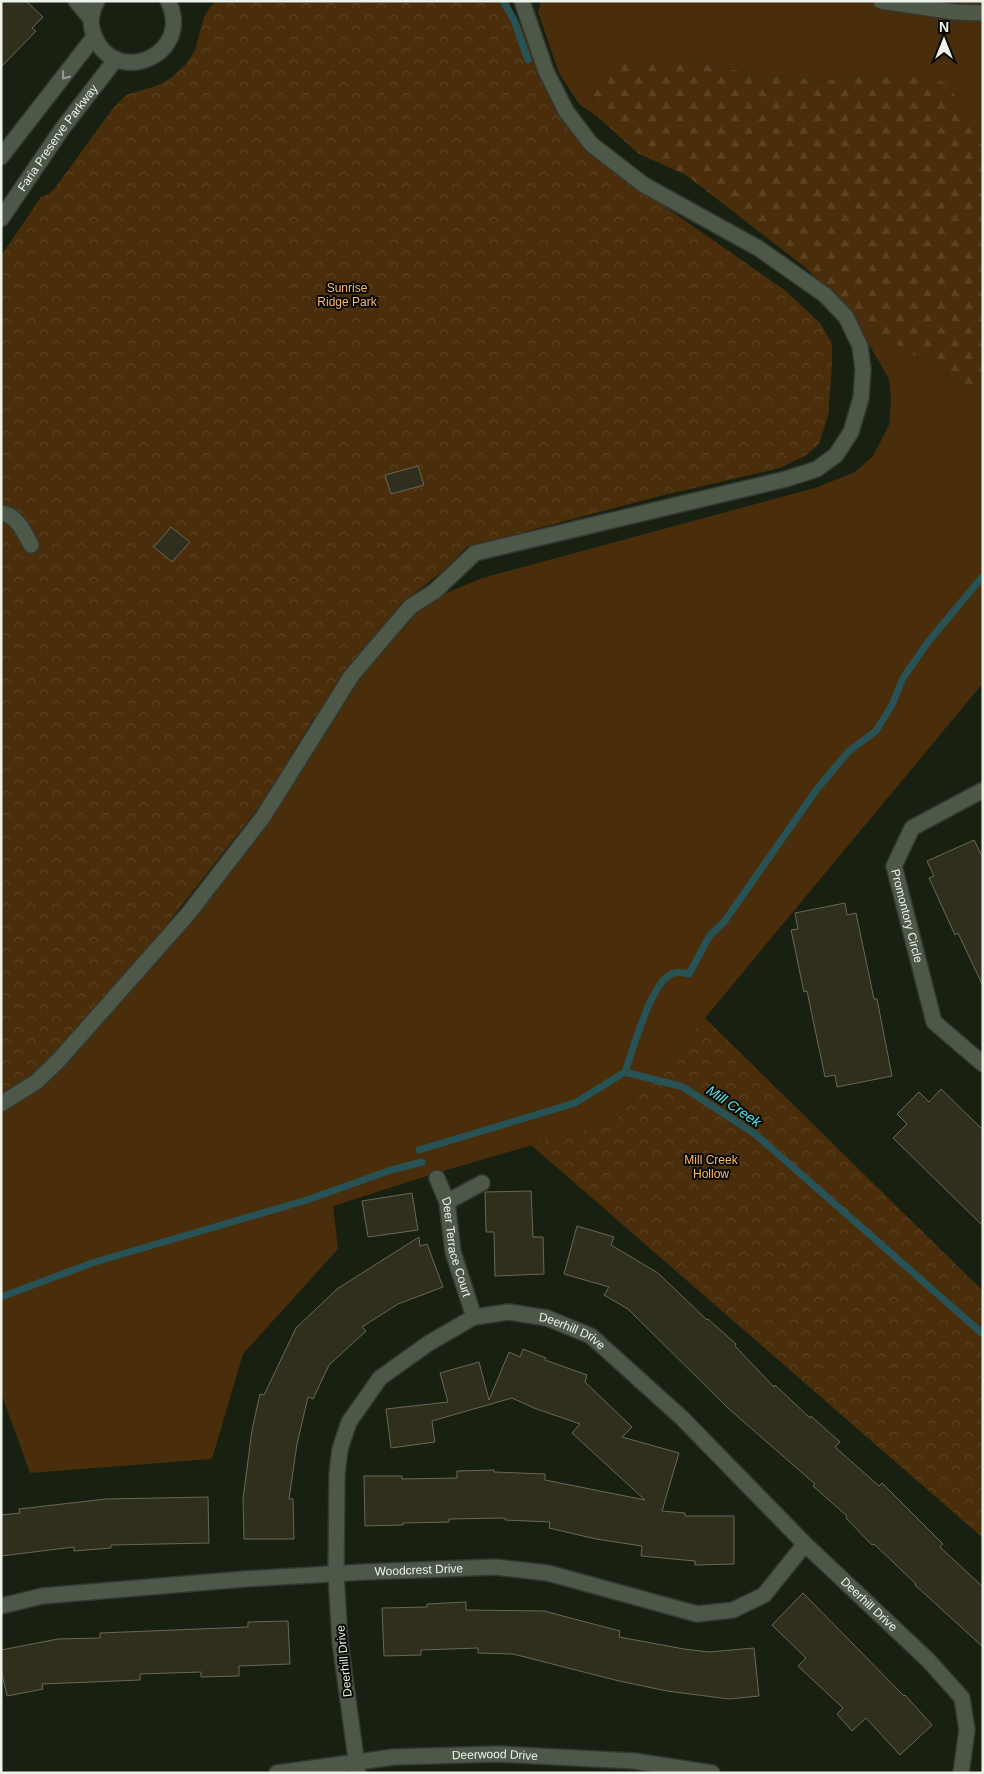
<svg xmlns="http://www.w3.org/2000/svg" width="984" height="1774" font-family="Helvetica,sans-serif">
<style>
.grass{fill:#4a2d0a}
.forest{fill:url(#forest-firs)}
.park{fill:url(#park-crowns)}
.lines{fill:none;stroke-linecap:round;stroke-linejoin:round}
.stream{stroke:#285356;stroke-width:7}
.building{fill:#302e1d;stroke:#6a6755}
.minor-casing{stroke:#333930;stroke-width:18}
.minor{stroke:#4e5848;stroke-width:15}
.oneway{stroke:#969e91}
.labels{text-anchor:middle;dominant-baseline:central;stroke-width:4;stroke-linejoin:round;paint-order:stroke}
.street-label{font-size:12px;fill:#edf3ea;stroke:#060904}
.park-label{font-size:12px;fill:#fcb86e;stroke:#060904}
.water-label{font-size:14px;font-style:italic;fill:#58e6ee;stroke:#060904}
</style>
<defs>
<pattern id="forest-firs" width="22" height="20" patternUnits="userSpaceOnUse" patternTransform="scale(1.25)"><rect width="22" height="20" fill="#4a2d0a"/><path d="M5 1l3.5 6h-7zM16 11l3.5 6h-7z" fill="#5c4222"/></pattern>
<pattern id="park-crowns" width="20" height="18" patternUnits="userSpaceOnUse" patternTransform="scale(1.25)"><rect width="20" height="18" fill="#4a2d0a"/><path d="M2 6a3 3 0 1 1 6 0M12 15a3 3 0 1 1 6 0" fill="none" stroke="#5c4222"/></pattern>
</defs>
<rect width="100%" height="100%" fill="#182012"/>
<!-- grass -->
<g class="grass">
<polygon points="541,1 983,1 983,146 893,72 821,81 750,73 686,61 588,80 599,118 579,104 559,73 538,12"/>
<polygon points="850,312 885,338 983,395 983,683 705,1018 615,1121 433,1174 333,1206 338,1249 243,1354 212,1459 30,1473 1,1393 1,1110 45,1085 215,894 362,674 403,623 437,597 482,578 815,488 855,472 873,456 889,425 891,400 889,379"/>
</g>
<!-- forest -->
<polygon class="forest" points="618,59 686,61 750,73 821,81 893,72 948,83 977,140 983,146 983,395 885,338 854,317 806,268 686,175 639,154 599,118 588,80"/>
<!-- park -->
<g class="park">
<polygon points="216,1 508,1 529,42 554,105 578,139 621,176 786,291 821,324 832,344 832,365 828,416 819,444 805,456 780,468 664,495 467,547 445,569 409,598 361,652 312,721 262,803 138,961 40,1072 1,1096 1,256 41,197 49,194 55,188 114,107 126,95 156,86 171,78 186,64 195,50 204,17 210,7"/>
<polygon points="705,1018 983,1291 983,1538 531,1145 615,1121"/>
</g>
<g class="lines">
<!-- stream -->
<g class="stream">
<polyline points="503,1 514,20 528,60"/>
<path d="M 625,1072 C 633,1049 649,991 667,977 C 674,971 681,972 689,974 L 710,935 L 724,922 L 817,789 L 849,751 L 876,731 L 892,705 L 903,678 L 928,642 L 983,576"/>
<polyline points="419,1150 575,1103 625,1072 683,1087 755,1134 983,1334"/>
<polyline points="95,1262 307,1200 391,1170 422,1162"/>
<polyline points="1,1297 92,1263"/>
</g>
</g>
<!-- building -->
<g class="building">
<polygon points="1,1 26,1 43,17 32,28 36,31 1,67"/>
<polygon points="418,466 424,485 391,494 385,475"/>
<polygon points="171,527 190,542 172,562 154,547"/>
<polygon points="974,840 983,858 983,986 958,933 955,935 929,878 934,876 927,861"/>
<polygon points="845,903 847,915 856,913 874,999 877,999 892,1076 837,1087 835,1075 825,1077 807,991 804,992 791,930 798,929 795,913"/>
<polygon points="941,1089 983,1130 983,1226 893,1138 907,1124 897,1114 919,1092 929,1102"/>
<polygon points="531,1191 533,1237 543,1237 544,1274 495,1276 494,1232 486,1232 485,1192"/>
<polygon points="412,1193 418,1230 368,1237 362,1201"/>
<polygon points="577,1226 614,1237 611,1245 658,1273 707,1320 708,1319 736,1344 735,1346 774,1387 775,1385 810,1418 811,1416 840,1442 835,1447 879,1486 882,1483 943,1544 940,1547 983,1587 983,1647 915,1585 916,1584 874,1544 872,1545 846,1518 847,1516 813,1486 815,1484 729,1409 628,1309 604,1295 609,1287 564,1274"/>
<polygon points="419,1237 420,1246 427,1244 443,1287 398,1304 362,1327 366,1331 329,1365 313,1399 308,1397 297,1444 289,1499 293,1499 294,1539 244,1539 243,1499 252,1430 260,1394 264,1395 296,1328 337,1289"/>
<polygon points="523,1349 546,1358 545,1360 587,1375 585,1382 632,1427 622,1437 679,1453 662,1511 685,1513 685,1516 734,1516 734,1564 695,1565 695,1561 641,1556 642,1546 596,1539 549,1528 550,1522 505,1520 505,1518 449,1519 449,1522 403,1523 403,1525 365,1526 364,1476 402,1476 402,1479 457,1478 457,1471 494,1470 494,1472 545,1474 545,1480 645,1500 572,1433 580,1424 534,1408 512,1398 432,1421 435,1442 391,1448 386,1409 448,1402 440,1373 479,1362 489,1400 509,1352 520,1357"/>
<polygon points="208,1497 209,1543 111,1545 111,1548 74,1551 74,1547 1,1556 1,1515 20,1513 19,1509 106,1499"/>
<polygon points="803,1593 904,1696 905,1695 932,1725 900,1755 866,1718 852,1731 837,1714 843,1708 798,1666 806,1658 772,1625"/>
<polygon points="466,1602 466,1610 544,1611 620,1631 619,1637 684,1649 709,1652 754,1648 759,1696 729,1699 667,1691 619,1681 513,1654 478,1653 478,1648 421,1650 421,1655 384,1656 382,1608 427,1607 427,1604"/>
<polygon points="288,1621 290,1664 239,1666 239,1676 201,1677 201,1672 140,1674 140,1680 42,1684 43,1689 7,1696 1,1669 1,1650 58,1639 100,1638 100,1633 248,1627 248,1622"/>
</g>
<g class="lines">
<defs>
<g id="minor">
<polyline points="76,1 91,19"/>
<path d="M 97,1 C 91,11 89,24 94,35 C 114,89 195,55 168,1"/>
<polyline points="881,1 955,12 983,13"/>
<polyline points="1,157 94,37"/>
<path id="s1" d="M 1,219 L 62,129 L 116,59"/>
<path d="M 1,513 C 17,515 24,532 31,545"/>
<path id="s2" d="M 983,790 L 912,828 L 894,866 L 934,1022 L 983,1064"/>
<polyline points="1,1104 36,1082 58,1061 188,914 263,817 352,675 410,607 435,591 475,553 786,479 817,469 836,455 851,432 861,398 863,369 860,346 846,317 825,295 758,248 644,185 591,144 566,111 546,71 522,1"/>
<path id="s3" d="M 437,1178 L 447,1202 L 453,1252 L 474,1317"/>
<polyline points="447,1202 482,1183"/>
<path id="s4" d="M 1,1606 L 42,1596 L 245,1579 L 364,1572 L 495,1567 L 548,1573 L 697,1614 L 733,1610 L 764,1595 L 805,1544"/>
<path id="s5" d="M 277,1773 L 394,1757 L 498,1754 L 634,1761 L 712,1773"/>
<path id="s6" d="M 358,1773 L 340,1642 L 336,1574 L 337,1474 L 340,1449 L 349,1422 L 380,1378 L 429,1343 L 474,1317 L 509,1312 L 547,1318 L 591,1336 L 682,1418 L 805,1544 L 929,1661 L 962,1698 L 967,1730 L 961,1773"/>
</g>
</defs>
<!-- minor casing -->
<use href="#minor" class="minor-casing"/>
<!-- minor -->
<use href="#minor" class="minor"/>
</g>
<!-- one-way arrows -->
<defs><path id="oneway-chevron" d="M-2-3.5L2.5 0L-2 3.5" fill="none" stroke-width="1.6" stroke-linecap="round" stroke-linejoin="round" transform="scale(1.25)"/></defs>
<use class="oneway" href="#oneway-chevron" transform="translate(65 76) rotate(128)"/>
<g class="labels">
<!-- street labels -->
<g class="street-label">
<text stroke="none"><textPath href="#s1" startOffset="99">Faria Preserve Parkway</textPath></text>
<text stroke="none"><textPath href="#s2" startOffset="174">Promontory Circle</textPath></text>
<text stroke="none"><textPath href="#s3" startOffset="72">Deer Terrace Court</textPath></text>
<text stroke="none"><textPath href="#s6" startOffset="622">Deerhill Drive</textPath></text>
<text stroke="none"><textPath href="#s4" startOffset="420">Woodcrest Drive</textPath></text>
<text stroke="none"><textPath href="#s6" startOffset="1028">Deerhill Drive</textPath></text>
<text transform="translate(344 1661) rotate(-96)">Deerhill Drive</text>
<text stroke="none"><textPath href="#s5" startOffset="219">Deerwood Drive</textPath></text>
</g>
<!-- park labels -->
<g class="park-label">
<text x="347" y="288">Sunrise<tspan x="347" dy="14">Ridge Park</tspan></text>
<text x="711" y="1160">Mill Creek<tspan x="711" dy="14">Hollow</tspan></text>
</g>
<!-- water labels -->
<g class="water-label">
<text transform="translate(734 1106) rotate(34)">Mill Creek</text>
</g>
</g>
<!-- border -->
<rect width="984" height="1774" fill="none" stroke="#edf3ea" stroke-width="5"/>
<!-- north arrow -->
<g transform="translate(944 40)" stroke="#060904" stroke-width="4" paint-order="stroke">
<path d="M0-4L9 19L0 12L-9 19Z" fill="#edf3ea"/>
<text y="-8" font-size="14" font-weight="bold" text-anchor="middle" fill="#edf3ea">N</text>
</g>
</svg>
